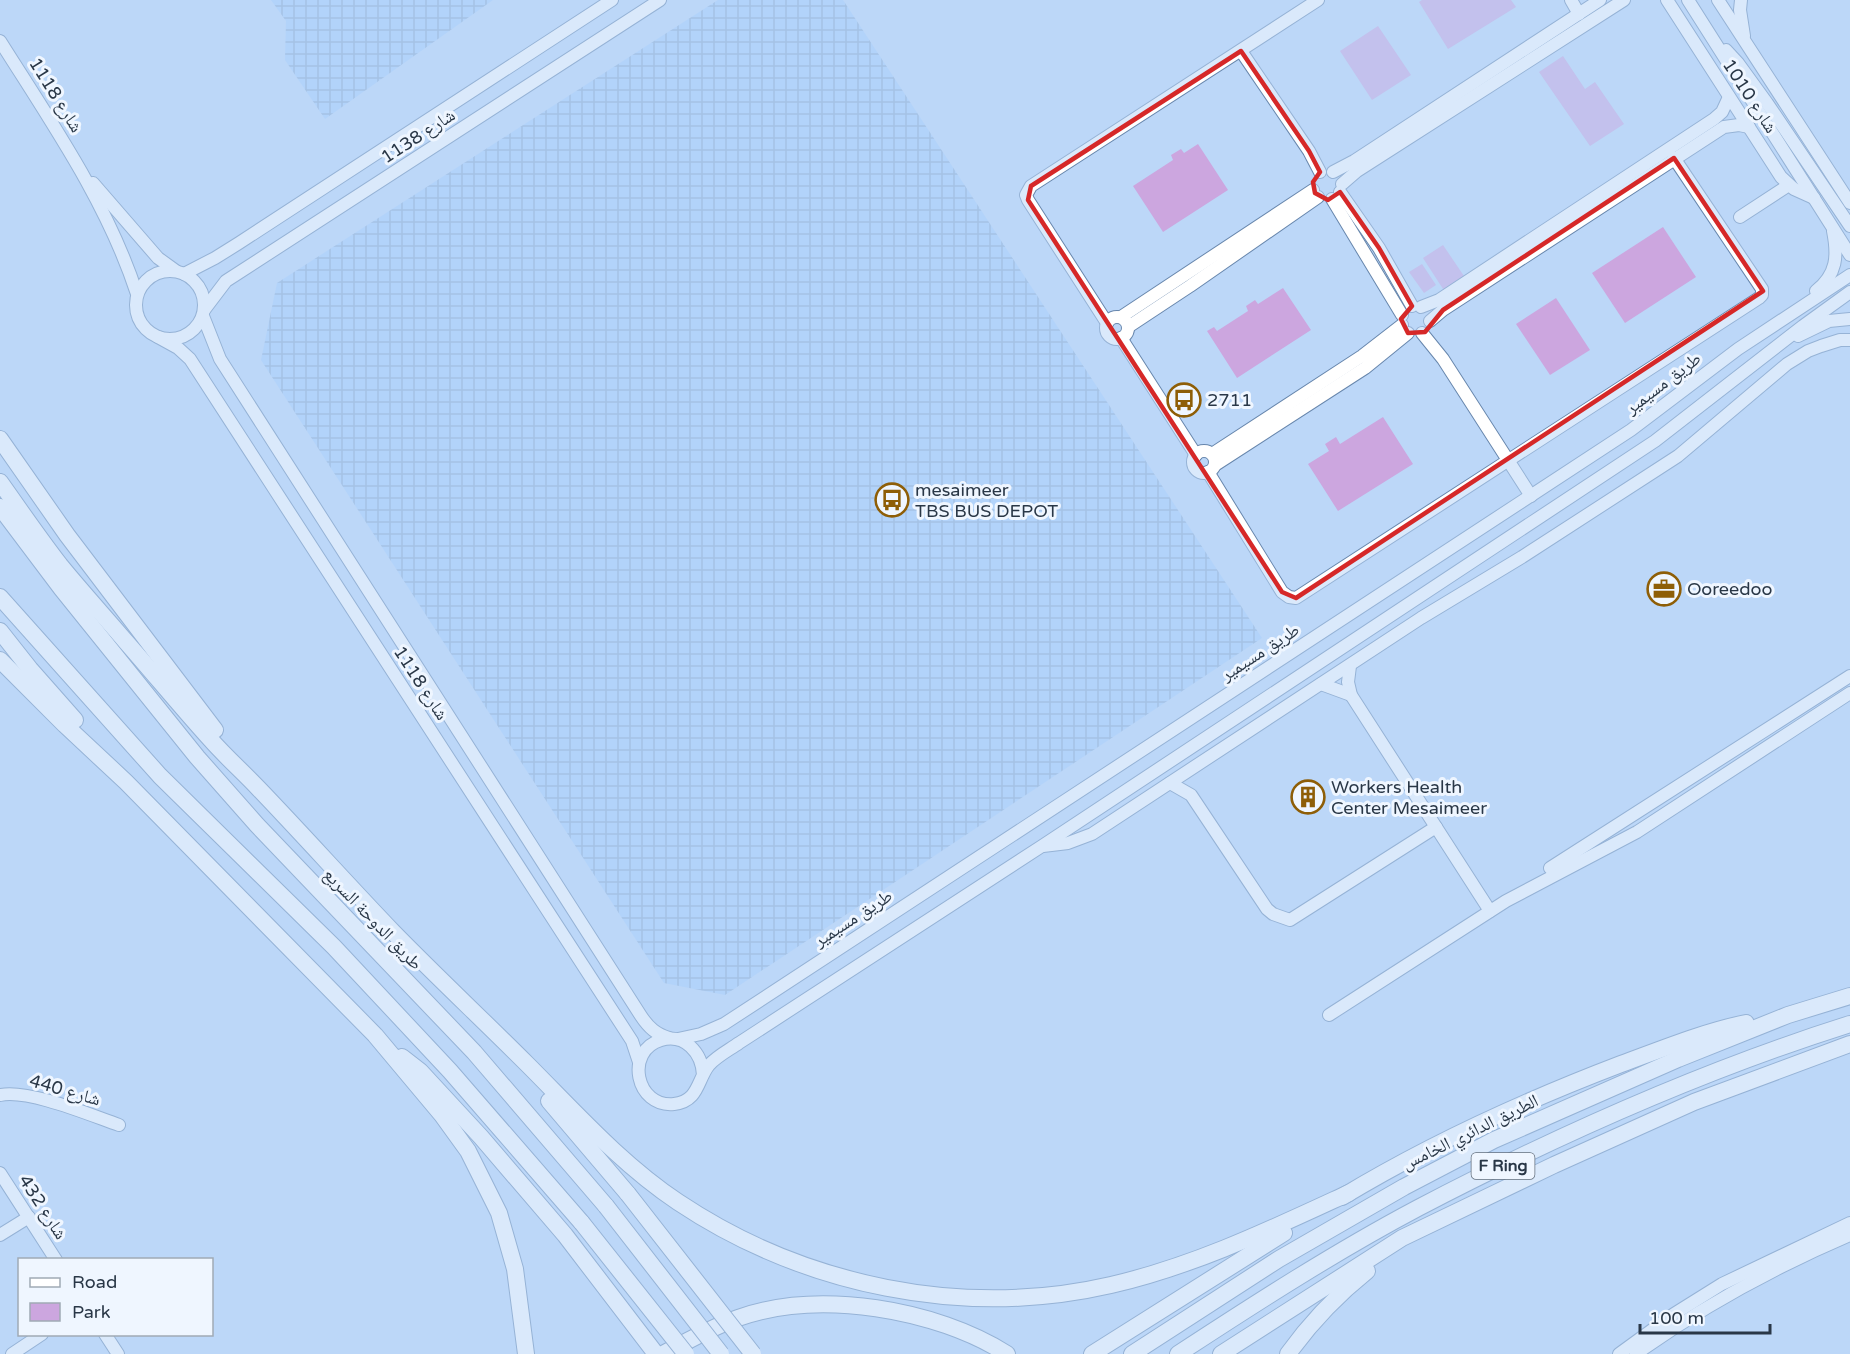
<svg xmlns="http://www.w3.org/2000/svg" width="1850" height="1354" font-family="'Varela Round','Noto Naskh Arabic',sans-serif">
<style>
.industrial{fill:url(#industrial-grid)}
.green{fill:#cca6df}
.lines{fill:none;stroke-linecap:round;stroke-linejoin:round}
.minor-casing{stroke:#6887ad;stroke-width:14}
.highway-casing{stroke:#6887ad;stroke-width:18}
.minor{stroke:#fff;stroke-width:12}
.highway{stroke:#fff;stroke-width:16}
.highway-bridge-casing{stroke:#6887ad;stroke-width:18;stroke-linecap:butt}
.highway-bridge{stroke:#fff;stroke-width:16}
.marked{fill:none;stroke:#d62828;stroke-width:4.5;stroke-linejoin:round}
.labels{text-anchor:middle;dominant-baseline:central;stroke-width:6;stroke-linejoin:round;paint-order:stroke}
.shield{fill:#eff6ff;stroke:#64707e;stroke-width:1.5}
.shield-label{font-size:16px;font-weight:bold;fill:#293747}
.street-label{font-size:18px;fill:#293747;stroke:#eff6ff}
.poi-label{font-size:18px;fill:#293747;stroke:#eff6ff;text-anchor:start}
</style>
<defs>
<pattern id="industrial-grid" width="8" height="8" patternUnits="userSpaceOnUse" patternTransform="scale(1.5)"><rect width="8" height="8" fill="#a7cefd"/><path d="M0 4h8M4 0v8" fill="none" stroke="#88a8cf"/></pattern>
</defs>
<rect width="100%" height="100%" fill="#bcd7f8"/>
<!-- industrial -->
<g class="industrial">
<polygon points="271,0 493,0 325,119 285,60 286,21"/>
<polygon points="718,0 843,0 1262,638 725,995 664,983 261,360 277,283"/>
</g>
<!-- green -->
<g class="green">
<polygon points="1422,0 1511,0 1516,7 1448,49 1419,2"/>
<polygon points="1378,26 1411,75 1372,100 1340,51"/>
<polygon points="1563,56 1585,89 1595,82 1624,124 1590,146 1539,72"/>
<polygon points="1198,144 1228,190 1163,232 1133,186 1173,160 1171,155 1181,149 1184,153"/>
<polygon points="1663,227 1696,277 1625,323 1592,273"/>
<polygon points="1443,245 1466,279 1445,292 1423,258"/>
<polygon points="1422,264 1436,285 1424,293 1409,272"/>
<polygon points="1283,288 1311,330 1237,378 1207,331 1214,327 1217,331 1248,311 1246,306 1255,300 1258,304"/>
<polygon points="1556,298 1590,350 1550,375 1516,324"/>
<polygon points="1383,417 1413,464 1338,511 1308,464 1329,451 1325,444 1336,437 1340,444"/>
</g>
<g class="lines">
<defs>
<g id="minor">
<polyline points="1571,0 1579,14"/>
<polyline points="1667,0 1781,177 1794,189 1814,198"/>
<polyline points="1688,0 1850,255"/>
<polyline points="1718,0 1850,203"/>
<polyline points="1741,0 1740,10 1744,36"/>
<path d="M 0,41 C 51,122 107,202 137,294"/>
<polyline points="1726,50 1738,63 1767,103 1850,226"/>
<polyline points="1241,51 1309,151 1320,172"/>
<polyline points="1333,172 1354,161 1600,0"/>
<polyline points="93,183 158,258 176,271"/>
<polyline points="1342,184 1357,171 1624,0"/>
<polyline points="1340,192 1379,248 1412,306"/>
<polyline points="1332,199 1402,315"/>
<polyline points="1740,217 1789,185"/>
<circle cx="170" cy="305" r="34"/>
<polyline points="184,274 215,258 239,243 612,0"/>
<path d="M 1816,291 C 1837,274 1838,256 1833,231"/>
<polyline points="1421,307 1439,300 1714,119 1722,112 1729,97"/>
<polyline points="204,310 226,281 660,0"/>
<path d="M 203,316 L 220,359 L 641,1016 C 649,1028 656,1034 669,1038"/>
<circle cx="1117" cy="328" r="11"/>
<polyline points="1121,317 1313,190"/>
<polyline points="1430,321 1443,310 1724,127 1739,125 1749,127"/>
<polyline points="1107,323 1028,200 1026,195 1031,186 1318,0"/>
<polyline points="1128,327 1190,286 1318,197"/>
<polyline points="1422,333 1443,359 1531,496"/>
<polyline points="1798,336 1829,321 1850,319"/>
<polyline points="158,337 178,348 190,359 632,1041 639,1062"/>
<polyline points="1121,338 1196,455"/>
<circle cx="1204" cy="462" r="11"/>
<polyline points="1212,454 1362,356 1402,325"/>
<polyline points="1215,465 1365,368 1408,333"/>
<polyline points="1208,472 1282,592 1289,597 1296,598 1759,298 1762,295 1762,289 1674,158"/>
<polyline points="1350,666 1348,682 1351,695 1490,911"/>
<polyline points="1321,684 1351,695"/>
<polyline points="1170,783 1191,795 1267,909 1273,914 1290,920 1436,827"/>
<polyline points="1043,846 1068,843 1092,834 1421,618 1522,557 1678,456 1787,364 1808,351 1821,346 1840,340 1850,340"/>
<polyline points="1550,868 1850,676"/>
<polyline points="1329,1015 1506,901 1637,832 1850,693"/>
<polyline points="678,1039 701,1034 724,1024 1631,430 1738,349 1850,275"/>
<path d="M 703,1075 C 702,1053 685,1033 661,1040 C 624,1051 636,1108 674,1104 C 699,1101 697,1080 709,1065 C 717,1056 729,1050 739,1043 L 1042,846 L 1655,441 L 1803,326 L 1850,292"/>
<path d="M 0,1095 C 29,1089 90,1115 119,1125"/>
<polyline points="0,1173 56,1260"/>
<polyline points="0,1235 29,1217"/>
<polyline points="105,1334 118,1354"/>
<polyline points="12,1354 42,1334"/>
<polyline points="1619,1354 1674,1314 1722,1284 1850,1223"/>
<path d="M 1636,1354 C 1703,1306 1775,1267 1850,1235"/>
</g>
<g id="highway">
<polyline points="0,439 67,535 215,730"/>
<path d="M 0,482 C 20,510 39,538 60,565 C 82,592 105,617 127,643 C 155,675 182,708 211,740 C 226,757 243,772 259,789 C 304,836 348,885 393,932 C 437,977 483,1020 527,1064 C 575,1112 621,1164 678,1202 C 804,1286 963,1319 1111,1285 C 1194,1266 1271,1229 1349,1193"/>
<polyline points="0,507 61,588 197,757 257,825 474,1052 606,1206"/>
<polyline points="0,597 160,776 334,947 450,1071 582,1223"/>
<polyline points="0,631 30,669 75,720"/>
<polyline points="0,660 65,725 126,782 375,1035 442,1115 468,1151 499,1213 515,1269 526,1354"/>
<polyline points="402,1057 420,1071 481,1137 565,1235 656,1354"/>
<polyline points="549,1101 628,1194"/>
<path d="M 1342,1197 C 1430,1144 1524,1101 1621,1064 C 1662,1049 1703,1032 1746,1023"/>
<path d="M 663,1354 C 687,1341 712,1327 738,1318 C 819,1289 936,1309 1007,1354"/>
<polyline points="1092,1354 1284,1233"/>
<polyline points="1132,1354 1279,1259 1404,1187 1494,1140 1678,1059 1788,1015 1850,996"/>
<path d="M 1178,1354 C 1256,1303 1335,1252 1418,1208 C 1556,1136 1701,1071 1850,1024"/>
<polyline points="1221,1354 1402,1238 1554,1165 1694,1102 1850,1044"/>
<path d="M 1288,1354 C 1311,1322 1337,1295 1367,1271"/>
</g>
</defs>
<!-- minor casing -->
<use href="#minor" class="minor-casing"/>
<!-- highway casing -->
<use href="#highway" class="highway-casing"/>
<!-- minor -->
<use href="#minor" class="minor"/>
<!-- highway -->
<use href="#highway" class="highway"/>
<defs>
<g id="highway-bridge">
<polyline points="628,1194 753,1354"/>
<polyline points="606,1206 721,1354"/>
<polyline points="582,1223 686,1354"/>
</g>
</defs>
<!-- highway-bridge casing -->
<use href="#highway-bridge" class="highway-bridge-casing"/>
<!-- highway-bridge -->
<use href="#highway-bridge" class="highway-bridge"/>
</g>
<!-- marked area -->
<path d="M0 0H1850V1354H0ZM 1241,51 L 1309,151 L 1320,172 L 1313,182 L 1315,193 L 1328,200 L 1340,192 L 1379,248 L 1412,306 L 1401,319 L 1408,333 L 1425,332 L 1443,310 L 1674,158 L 1763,291 L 1296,598 L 1282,592 L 1028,200 L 1031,186 Z" fill="#bcd7f8" fill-opacity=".55" fill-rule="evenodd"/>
<path class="marked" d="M 1241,51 L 1309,151 L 1320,172 L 1313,182 L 1315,193 L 1328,200 L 1340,192 L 1379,248 L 1412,306 L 1401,319 L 1408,333 L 1425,332 L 1443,310 L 1674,158 L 1763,291 L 1296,598 L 1282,592 L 1028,200 L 1031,186 Z"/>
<!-- icons -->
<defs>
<symbol id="bus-ring" viewBox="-11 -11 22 22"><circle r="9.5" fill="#eff6ff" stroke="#8e5e07" stroke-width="1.5"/><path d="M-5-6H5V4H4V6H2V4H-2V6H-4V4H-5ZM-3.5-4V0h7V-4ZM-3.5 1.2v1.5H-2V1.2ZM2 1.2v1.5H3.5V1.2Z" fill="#8e5e07"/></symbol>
<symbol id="office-ring" viewBox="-11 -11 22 22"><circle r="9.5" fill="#eff6ff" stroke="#8e5e07" stroke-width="1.5"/><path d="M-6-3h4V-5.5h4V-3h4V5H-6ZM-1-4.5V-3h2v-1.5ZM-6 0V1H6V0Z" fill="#8e5e07"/></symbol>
<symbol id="building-ring" viewBox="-11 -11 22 22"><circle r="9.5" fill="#eff6ff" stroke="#8e5e07" stroke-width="1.5"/><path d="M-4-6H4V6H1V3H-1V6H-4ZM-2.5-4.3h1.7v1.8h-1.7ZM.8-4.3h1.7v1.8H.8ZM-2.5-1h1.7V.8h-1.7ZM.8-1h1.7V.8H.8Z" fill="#8e5e07"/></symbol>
</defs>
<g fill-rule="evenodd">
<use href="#bus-ring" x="1165" y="381" width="38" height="38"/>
<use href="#bus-ring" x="873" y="481" width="38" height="38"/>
<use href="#office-ring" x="1645" y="570" width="38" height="38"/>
<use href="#building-ring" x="1289" y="778" width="38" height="38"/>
</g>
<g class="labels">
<!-- shield labels -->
<rect class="shield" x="1471.5" y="1153" width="63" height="26" rx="4.5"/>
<g class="shield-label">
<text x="1503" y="1166">F Ring</text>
</g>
<!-- street labels -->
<g class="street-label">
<text transform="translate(56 95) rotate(58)">شارع 1118</text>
<text transform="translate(1750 96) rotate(57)">شارع 1010</text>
<text transform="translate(418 136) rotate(-33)">شارع 1138</text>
<text transform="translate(1663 383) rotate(-37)">طريق مسيمير</text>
<text transform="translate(1260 652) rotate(-33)">طريق مسيمير</text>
<text transform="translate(421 683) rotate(57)">شارع 1118</text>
<text transform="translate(853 918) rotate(-33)">طريق مسيمير</text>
<text transform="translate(373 919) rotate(46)">طريق الدوحة السريع</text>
<text transform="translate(65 1090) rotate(16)">شارع 440</text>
<text transform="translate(1470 1132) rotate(-26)">الطريق الدائري الخامس</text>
<text transform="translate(43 1207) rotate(57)">شارع 432</text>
</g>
<!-- poi labels -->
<g class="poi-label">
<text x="1207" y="400">2711</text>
<text x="915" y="490">mesaimeer<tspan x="915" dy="21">TBS BUS DEPOT</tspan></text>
<text x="1687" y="589">Ooreedoo</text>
<text x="1331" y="787">Workers Health<tspan x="1331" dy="21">Center Mesaimeer</tspan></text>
</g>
</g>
<!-- legend -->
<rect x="18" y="1258" width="195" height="78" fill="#eff6ff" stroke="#a0aab5" stroke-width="1.5"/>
<rect x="30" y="1278" width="30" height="9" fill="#ffffff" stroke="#a0aab5" stroke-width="1.5"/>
<text x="72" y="1288" font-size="18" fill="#293747">Road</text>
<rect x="30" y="1303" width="30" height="18" fill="#cca6df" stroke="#a0aab5" stroke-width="1.5"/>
<text x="72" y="1318" font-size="18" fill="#293747">Park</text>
<!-- scale -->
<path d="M1640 1324v9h130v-9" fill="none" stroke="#293747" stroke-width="3"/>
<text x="1649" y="1324" font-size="18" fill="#293747" stroke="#eff6ff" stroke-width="4.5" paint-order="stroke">100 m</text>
</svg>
